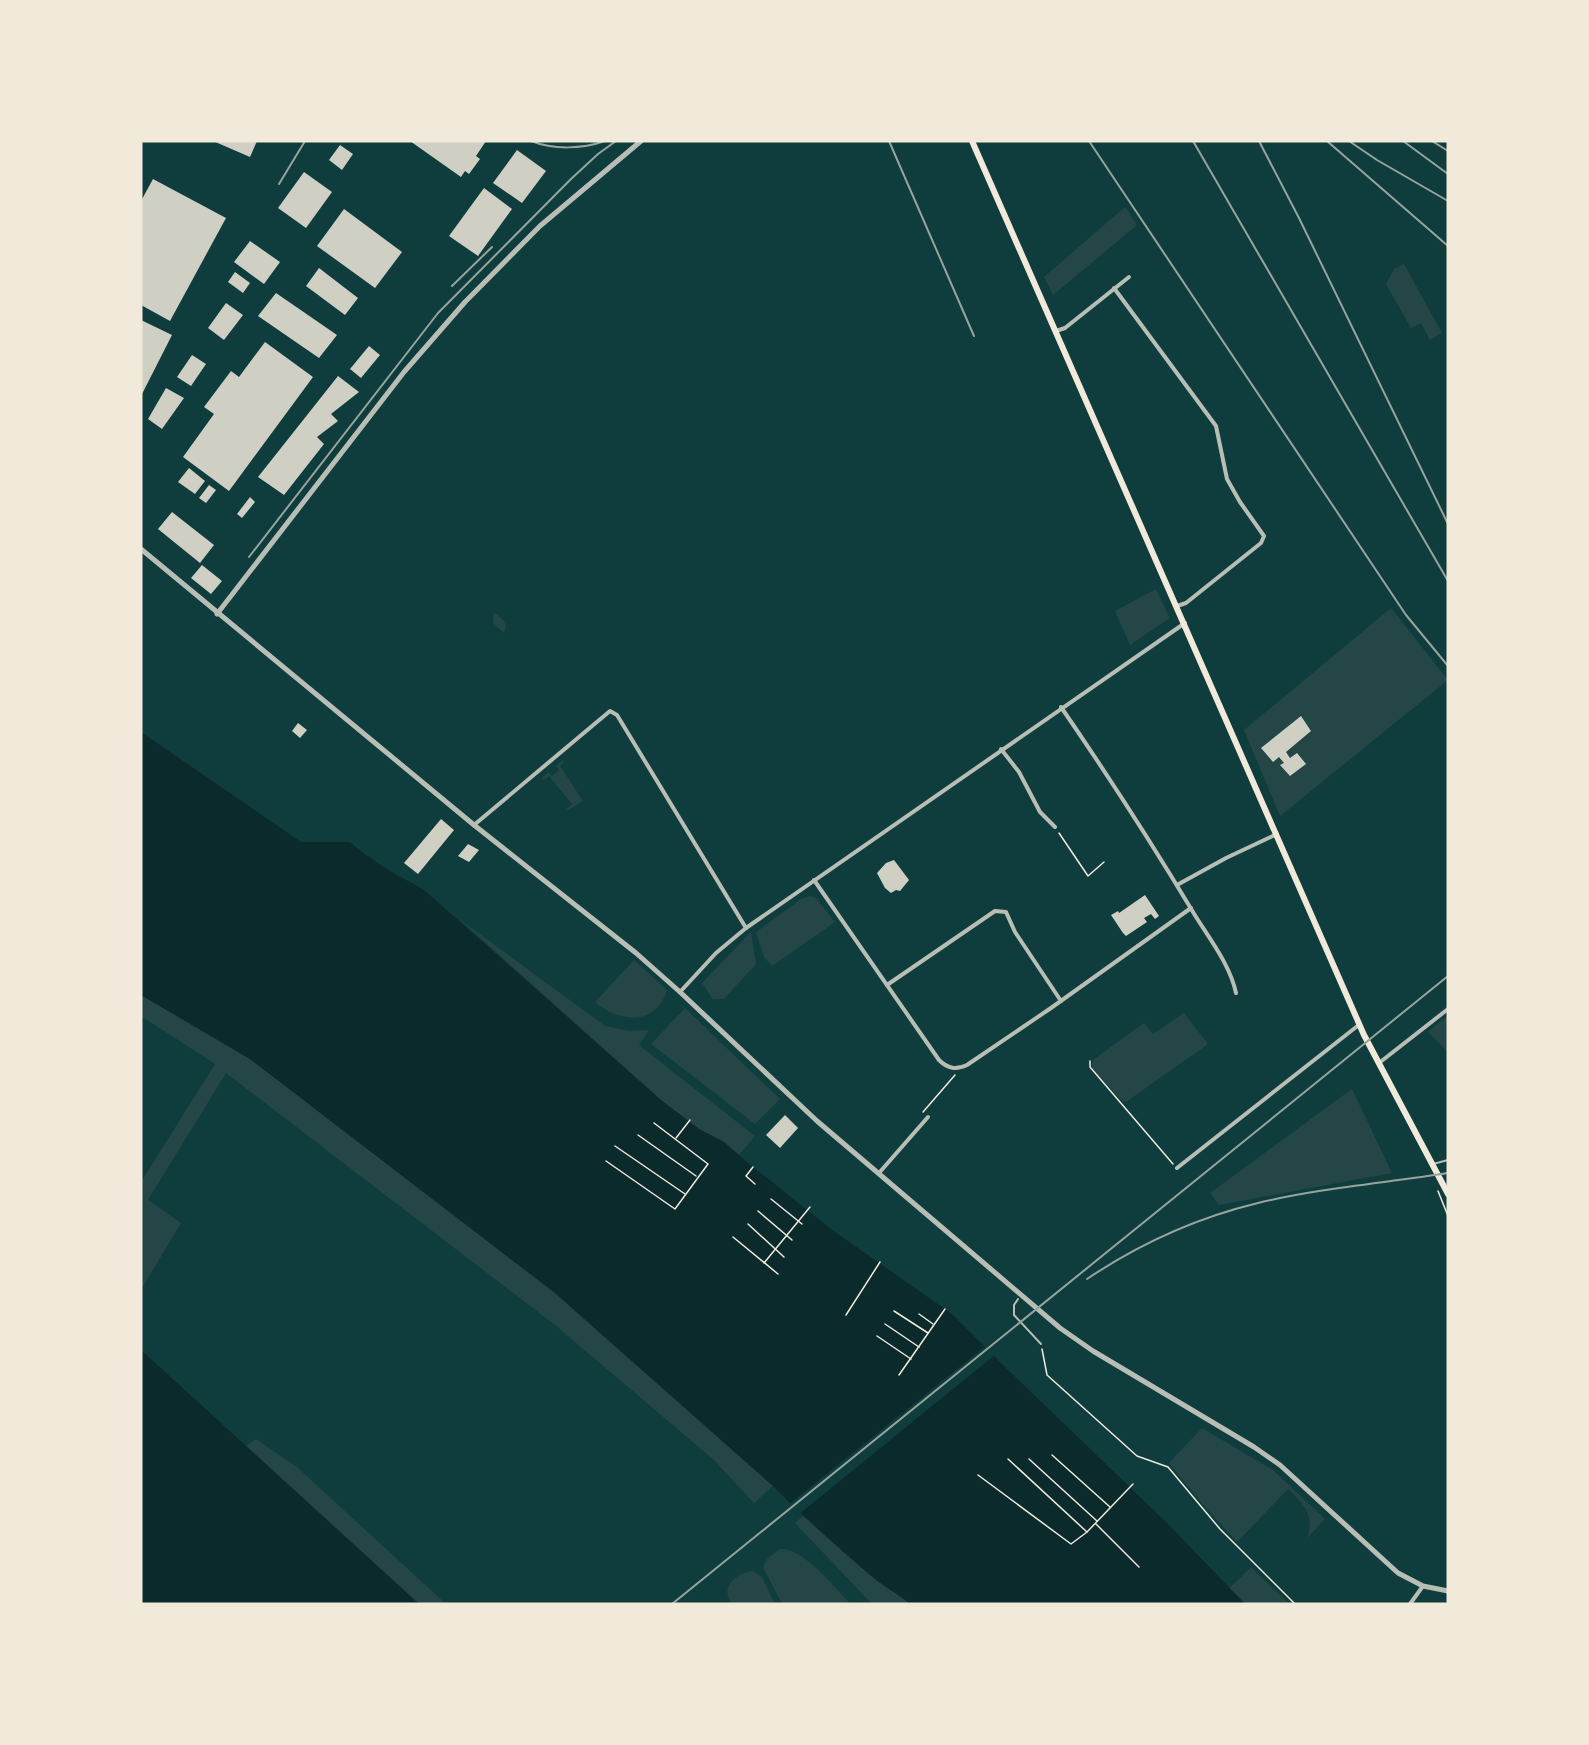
<svg xmlns="http://www.w3.org/2000/svg" width="1589" height="1745" font-family="Signika,sans-serif">
<style>
.green{fill:#244646}
.water{fill:#0a2a2b}
.pier{fill:#0f3d3e}
.building{fill:#cfcfc3}
.lines{fill:none;stroke-linecap:round;stroke-linejoin:round}
.path{stroke:#f1e9da;stroke-width:1.5}
.service{stroke:#b8beb3;stroke-width:2}
.minor{stroke:#b8beb3;stroke-width:4}
.tertiary{stroke:#b8beb3;stroke-width:5}
.secondary{stroke:#f1e9da;stroke-width:6}
.rail{stroke:#97a49c;stroke-width:2}
</style>
<rect width="100%" height="100%" fill="#0f3d3e"/>
<!-- green -->
<g class="green">
<polygon points="1125,207 1137,225 1053,295 1044,277"/>
<polygon points="1404,264 1442,333 1430,340 1421,323 1411,328 1386,284 1394,269"/>
<polygon points="1156,589 1170,618 1130,645 1115,611"/>
<polygon points="1391,608 1448,680 1280,816 1244,730"/>
<polygon points="494,612 504,621 506,626 504,633 493,623"/>
<polygon points="562,761 564,761 560,766 583,801 568,810 566,810 572,804 549,776 543,780 542,778 548,772 552,776 559,770 556,766"/>
<polygon points="810,896 816,898 835,922 772,966 764,957 756,932 801,899"/>
<polygon points="458,918 605,1026 629,1031 649,1030 639,1045 755,1136 739,1155 724,1142 699,1129 661,1100"/>
<polygon points="751,932 756,964 724,999 713,999 702,983"/>
<path d="M 634,960 L 667,990 C 656,1026 620,1023 595,1002 Z"/>
<polygon points="141,995 250,1059 555,1293 773,1486 754,1503 714,1460 555,1325 226,1073 148,1200 181,1223 141,1290 141,1182 215,1064 141,1016"/>
<polygon points="685,1008 780,1099 755,1124 651,1044"/>
<polygon points="1184,1013 1208,1044 1126,1102 1121,1100 1092,1068 1093,1060 1144,1023 1153,1034"/>
<polygon points="1448,1015 1448,1052 1428,1032"/>
<polygon points="1352,1089 1392,1173 1219,1205 1210,1193"/>
<path d="M 1202,1428 L 1273,1470 L 1325,1519 L 1307,1538 C 1315,1515 1304,1504 1288,1489 L 1237,1542 L 1204,1506 L 1169,1463 Z"/>
<polygon points="256,1439 297,1467 446,1604 419,1604 246,1446"/>
<polygon points="803,1516 870,1575 896,1592 910,1604 872,1604 795,1523"/>
<path d="M 780,1549 C 803,1547 835,1588 851,1604 L 782,1604 L 763,1567 L 767,1559 Z"/>
<polygon points="1251,1567 1289,1604 1245,1604 1230,1588"/>
<path d="M 753,1571 L 762,1577 L 775,1604 L 732,1604 C 719,1587 736,1573 753,1571 Z"/>
</g>
<!-- water -->
<g class="water">
<path d="M 141,732 L 301,842 L 350,842 C 373,862 396,875 423,889 L 661,1100 L 699,1129 L 724,1142 L 748,1163 L 835,1232 L 952,1314 L 1005,1367 L 1168,1524 L 1245,1604 L 910,1604 C 897,1593 882,1586 869,1574 C 836,1546 804,1517 773,1486 L 555,1293 L 250,1059 L 141,995 Z"/>
<polygon points="141,1350 419,1604 141,1604"/>
</g>
<!-- pier -->
<polygon class="pier" points="987,1345 996,1354 798,1515 788,1505"/>
<!-- building -->
<g class="building">
<polygon points="213,141 257,141 250,157"/>
<polygon points="410,141 486,141 476,156 480,159 469,174 465,171 461,177"/>
<polygon points="340,145 353,154 342,170 329,160"/>
<polygon points="517,150 546,171 522,203 493,183"/>
<polygon points="304,172 332,192 306,228 278,208"/>
<polygon points="153,179 226,218 170,321 141,305 141,201"/>
<polygon points="484,188 512,209 478,256 449,236"/>
<polygon points="344,209 402,252 375,288 317,246"/>
<polygon points="250,241 280,262 264,284 234,262"/>
<polygon points="319,268 358,298 345,315 306,286"/>
<polygon points="235,272 250,283 243,293 228,282"/>
<polygon points="276,293 337,335 319,358 258,316"/>
<polygon points="226,303 243,315 224,340 208,328"/>
<polygon points="141,320 172,335 141,396"/>
<polygon points="265,342 313,377 229,491 183,457 214,414 204,407 231,371 239,377"/>
<polygon points="369,346 380,355 361,378 350,369"/>
<polygon points="192,355 206,364 191,386 177,377"/>
<polygon points="338,376 359,392 331,414 338,421 317,437 324,444 284,495 258,477"/>
<polygon points="166,388 184,398 162,429 148,419"/>
<polygon points="189,468 205,481 195,494 178,482"/>
<polygon points="209,485 216,490 206,503 199,498"/>
<polygon points="250,497 255,502 242,518 237,514"/>
<polygon points="172,512 214,545 200,563 158,529"/>
<polygon points="202,565 222,581 211,594 191,578"/>
<polygon points="1301,716 1311,731 1286,752 1290,758 1297,753 1306,764 1290,776 1280,765 1284,763 1279,757 1273,762 1261,748"/>
<polygon points="298,723 307,730 300,738 292,731"/>
<polygon points="441,819 454,830 418,874 404,863"/>
<polygon points="468,844 479,850 469,862 458,856"/>
<polygon points="894,860 909,880 900,891 896,890 891,893 885,888 877,873 886,863"/>
<polygon points="1145,895 1159,916 1155,919 1151,914 1144,918 1147,922 1126,936 1123,933 1111,915 1118,911 1119,913"/>
<polygon points="785,1115 798,1128 780,1148 766,1135"/>
</g>
<g class="lines">
<!-- path -->
<g class="path">
<polyline points="1059,833 1088,876 1104,862"/>
<polyline points="1090,1061 1090,1067 1173,1164"/>
<polyline points="923,1112 955,1075"/>
<polyline points="638,1135 696,1176"/>
<polyline points="676,1138 690,1120"/>
<polyline points="615,1146 685,1194"/>
<polyline points="606,1161 675,1209 708,1164 654,1123"/>
<polyline points="753,1167 746,1176 755,1184"/>
<polyline points="1438,1191 1448,1216"/>
<polyline points="771,1199 802,1224"/>
<polyline points="758,1211 792,1240"/>
<polyline points="748,1224 784,1257"/>
<polyline points="733,1237 778,1274"/>
<polyline points="764,1263 810,1207"/>
<polyline points="894,1311 928,1333"/>
<polyline points="919,1314 933,1324"/>
<polyline points="846,1315 880,1262"/>
<polyline points="885,1324 919,1347"/>
<polyline points="877,1336 911,1359"/>
<polyline points="1042,1349 1047,1375 1137,1456 1168,1467 1220,1529 1295,1604"/>
<polyline points="899,1375 945,1309"/>
<polyline points="1052,1455 1110,1507"/>
<polyline points="1008,1459 1087,1532"/>
<polyline points="1029,1459 1097,1521"/>
<polyline points="978,1475 1071,1544 1087,1532 1133,1484"/>
<polyline points="1096,1524 1139,1567"/>
</g>
<!-- service -->
<g class="service">
<polyline points="1433,1164 1448,1160"/>
<polyline points="1018,1299 1014,1305 1014,1315 1041,1344"/>
</g>
<!-- minor -->
<g class="minor">
<polyline points="1114,288 1216,426 1227,479 1240,502 1264,536 1261,543 1186,603 1177,606"/>
<polyline points="1056,331 1065,328 1129,277"/>
<path d="M 1061,707 C 1107,774 1151,842 1193,912 C 1208,937 1230,964 1236,993"/>
<polyline points="1001,749 1019,772 1040,812 1055,827"/>
<polyline points="474,825 610,711 617,715 746,928"/>
<path d="M 814,880 L 939,1060 C 948,1069 956,1070 967,1065 L 1051,1008 L 1191,908"/>
<polyline points="1177,885 1226,858 1277,834"/>
<polyline points="887,985 995,911 1006,912 1015,932 1061,1001"/>
<polyline points="680,992 716,953 746,928 1185,623"/>
<polyline points="1379,1063 1448,1009"/>
<polyline points="1177,1168 1360,1024"/>
<polyline points="879,1173 928,1117"/>
<polyline points="1410,1604 1423,1586"/>
</g>
<!-- tertiary -->
<g class="tertiary">
<polyline points="141,549 474,825 636,953 680,992 817,1121 1060,1328 1093,1351 1254,1447 1280,1465 1398,1573 1423,1586 1448,1591"/>
<polyline points="217,614 404,372 465,302 540,226 641,141"/>
</g>
<!-- secondary -->
<polyline class="secondary" points="972,141 1364,1035 1448,1194"/>
<!-- rail -->
<g class="rail">
<path d="M 531,141 C 554,150 582,149 605,141"/>
<polyline points="889,141 974,336"/>
<polyline points="1089,141 1406,615 1448,666"/>
<polyline points="1193,141 1448,581"/>
<polyline points="1259,141 1299,218 1448,524"/>
<polyline points="1327,141 1448,246"/>
<polyline points="1349,141 1377,160 1448,201"/>
<polyline points="1403,141 1448,174"/>
<polyline points="1432,141 1448,151"/>
<polyline points="279,184 305,141"/>
<polyline points="452,286 492,247"/>
<polyline points="249,557 438,313 571,179 598,154 616,141"/>
<path d="M 1087,1279 C 1139,1244 1196,1218 1258,1203 C 1320,1188 1385,1183 1448,1173"/>
<polyline points="672,1604 1448,976"/>
</g>
</g>
<!-- border -->
<rect width="1589" height="1745" fill="none" stroke="#f1e9da" stroke-width="285"/>
</svg>
